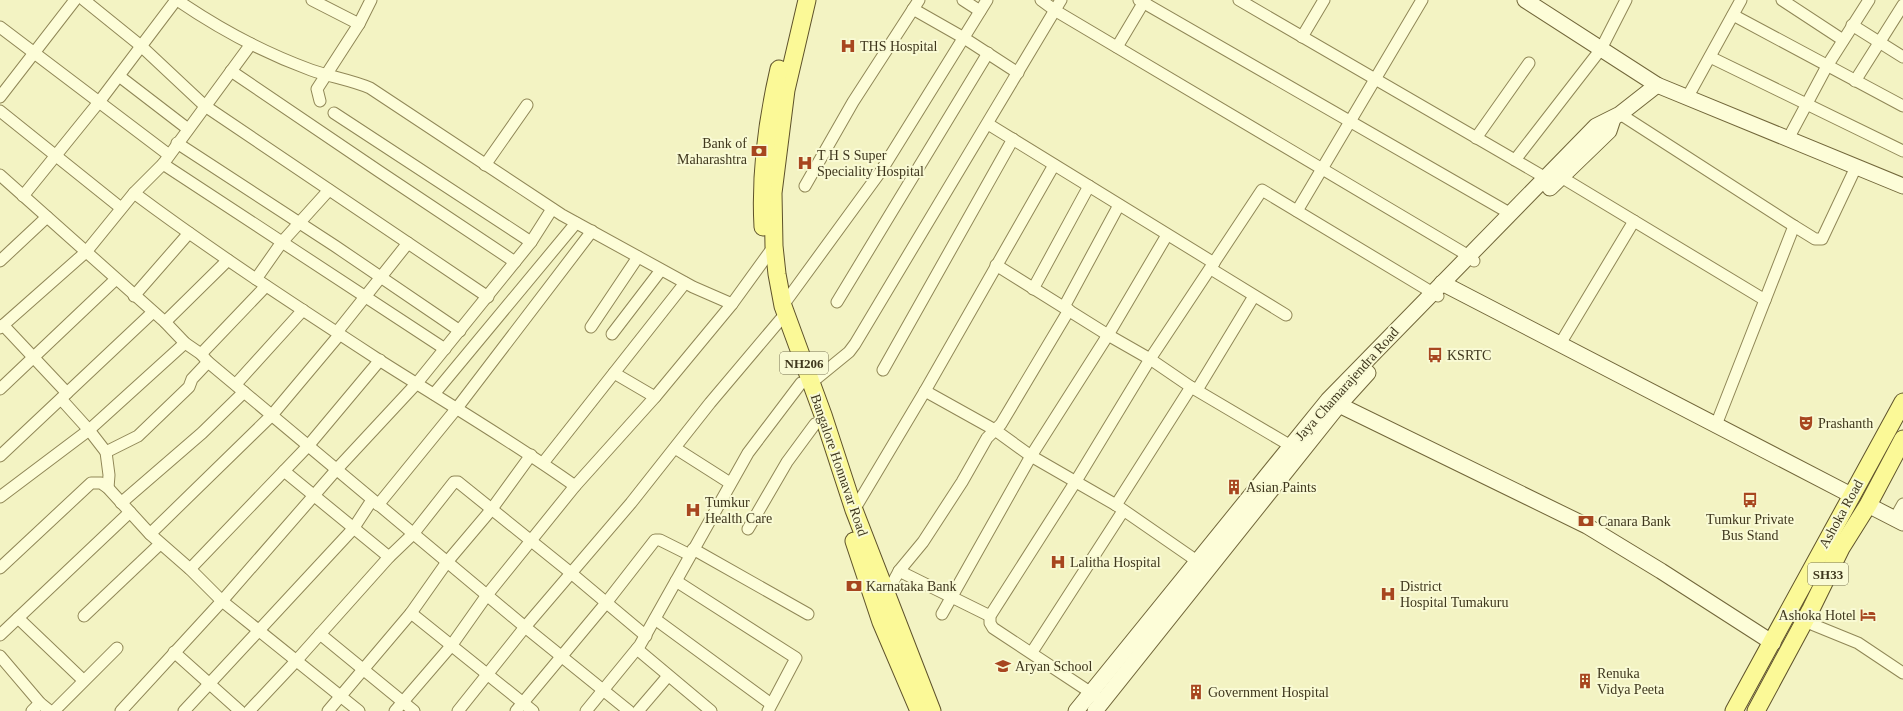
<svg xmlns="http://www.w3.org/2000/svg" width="1903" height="711" font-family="'Times New Roman',serif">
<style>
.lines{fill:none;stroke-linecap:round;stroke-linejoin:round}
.street-casing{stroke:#908757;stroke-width:13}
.secondary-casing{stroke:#72673a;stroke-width:17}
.primary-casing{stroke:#5e522b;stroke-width:19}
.street{stroke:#fdfdd8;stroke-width:11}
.secondary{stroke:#fdfdd8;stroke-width:15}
.primary{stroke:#fbf997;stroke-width:17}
.labels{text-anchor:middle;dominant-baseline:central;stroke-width:4;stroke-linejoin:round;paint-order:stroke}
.shield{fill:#f9fad4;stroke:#777254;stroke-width:1}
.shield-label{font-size:13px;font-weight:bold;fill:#3f371d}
.poi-label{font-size:14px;fill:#3f371d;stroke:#f9fad4;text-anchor:start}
.street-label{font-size:14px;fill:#3f371d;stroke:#f9fad4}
</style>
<rect width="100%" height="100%" fill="#f3f3c3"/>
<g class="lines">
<defs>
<g id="street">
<polyline points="84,0 141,46 205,106 488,297"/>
<path d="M 177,0 C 218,28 264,53 311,70 C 331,77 351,80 370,88 L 562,215 L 693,287 L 732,304"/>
<polyline points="312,0 359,24"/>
<polyline points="963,0 980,11"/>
<polyline points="1041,0 1056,11 1469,256 1474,261"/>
<polyline points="1139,0 1511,214"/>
<polyline points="1239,0 1551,181"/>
<polyline points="1782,0 1843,40"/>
<polyline points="913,9 964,38 1018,73"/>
<polyline points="1733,15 1903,106"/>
<polyline points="1852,25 1903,57"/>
<polyline points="0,27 169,155"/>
<polyline points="1302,37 1324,0"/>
<polyline points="1117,47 1145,0"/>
<polyline points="1710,57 1903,151"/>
<polyline points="231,71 380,172 515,262"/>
<polyline points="119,76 188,129"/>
<polyline points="1855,81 1903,5"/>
<polyline points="0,97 75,0"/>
<polyline points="1687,98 1741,0"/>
<polyline points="320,101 317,89 359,24 371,0"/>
<polyline points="0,111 121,208"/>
<polyline points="334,113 531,242"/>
<polyline points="1620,114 1794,226 1716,425"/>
<polyline points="988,124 1214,263"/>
<polyline points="1476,138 1529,63"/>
<polyline points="1788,139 1827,66 1869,0"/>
<polyline points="177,143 335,246 460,331"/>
<polyline points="1515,160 1601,49 1626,0"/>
<polyline points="163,164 445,349"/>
<polyline points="485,165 527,105"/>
<polyline points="0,175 165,322 185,343 201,354 208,362 525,627 629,711"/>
<polyline points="1561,177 1765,300"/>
<polyline points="805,186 853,102 919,0"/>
<polyline points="134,193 163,164 251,44"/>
<polyline points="23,196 99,102 176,0"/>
<polyline points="1297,211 1422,0"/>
<polyline points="1794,226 1815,239 1822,239 1856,167"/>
<polyline points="0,261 47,217"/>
<polyline points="996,265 1108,335 1150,359 1191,387 1291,446"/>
<polyline points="1211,269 1286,315"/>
<polyline points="256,279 282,242 329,190"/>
<polyline points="1033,289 1089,186"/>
<polyline points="134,296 189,233"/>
<polyline points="837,302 988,53"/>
<polyline points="1064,307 1119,205"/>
<polyline points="781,308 881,171 987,0"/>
<polyline points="165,322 228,260"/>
<polyline points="3,325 67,393"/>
<polyline points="591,327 638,257"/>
<path d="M 0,328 L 86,252 L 134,193 C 213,252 296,306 379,360 C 445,402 512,441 575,486"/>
<polyline points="337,332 408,243"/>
<polyline points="612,334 661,270"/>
<polyline points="1560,344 1634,221"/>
<polyline points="201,354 266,286"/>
<polyline points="883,370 1013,139"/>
<polyline points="614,373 655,397"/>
<polyline points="811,383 849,352 855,344 1061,0"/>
<polyline points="236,384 303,310"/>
<polyline points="0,389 116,279"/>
<polyline points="1197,390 1254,296"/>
<polyline points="925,391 995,430 1031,456 1116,505 1197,561"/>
<polyline points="434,394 576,223"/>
<polyline points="61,399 89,430 106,452 138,436 189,387 192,379 208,362"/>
<polyline points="675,448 730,483"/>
<polyline points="106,452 109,475 108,488"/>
<polyline points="0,456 153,312"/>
<polyline points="543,463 685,283"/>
<polyline points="284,471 389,557"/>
<polyline points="0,497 89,430 185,343"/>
<polyline points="121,503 202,433 244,392"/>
<polyline points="378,505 457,408 592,231"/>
<polyline points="1116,505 1191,387"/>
<polyline points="854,510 925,391 1054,165"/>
<polyline points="1894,520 1903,504"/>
<polyline points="748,529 787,462 815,424"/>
<polyline points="150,534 272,415 340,334"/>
<polyline points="693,549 808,614"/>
<polyline points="0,568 91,483 101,483 108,488 150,534 190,569 222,601 359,711"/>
<polyline points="190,569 308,446 380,360"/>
<polyline points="899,571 990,616"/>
<polyline points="676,581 796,658 768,711"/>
<polyline points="886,595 899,571 923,542 962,482 987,438 1001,424 1069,310"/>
<polyline points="411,613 447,562 491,510 531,455"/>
<polyline points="942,614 1031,456 1108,335 1167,235"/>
<polyline points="84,616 160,544"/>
<polyline points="18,618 83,680"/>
<polyline points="655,619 771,704"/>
<polyline points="1804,621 1858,643 1903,673"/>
<polyline points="320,634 414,711"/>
<polyline points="0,635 130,512"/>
<polyline points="637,649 711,711"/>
<polyline points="174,652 240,711"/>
<polyline points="1032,652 1123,511"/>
<polyline points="0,656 40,703 50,711"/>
<polyline points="1096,696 993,628 990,623 990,616 1076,481 1150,359 1262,190 1438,296"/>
<polyline points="32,711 40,703"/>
<polyline points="54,711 117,648"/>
<polyline points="121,711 222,601 337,469 417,383 531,242 552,209"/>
<polyline points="184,711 353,529 372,500"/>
<polyline points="249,711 296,661 389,557 413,534 454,482 458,482 571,573 646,636"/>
<polyline points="328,711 411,613 533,711"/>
<polyline points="395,711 451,646 487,595 575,486 655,397 732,304 774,246"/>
<polyline points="458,711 525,627 631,503 710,403 786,313"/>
<polyline points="516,711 606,603 655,540 660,540 690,555"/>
<polyline points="586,711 640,645 748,453 801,383"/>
<polyline points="638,711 668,676"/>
</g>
<g id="secondary">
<polyline points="1525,0 1657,85 1903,186"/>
<polyline points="1550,188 1609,131 1613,119"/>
<polyline points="1442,283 1851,495"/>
<polyline points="1331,401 1587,526 1661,571 1773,643"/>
<polyline points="1868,505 1903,523"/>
<polyline points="1076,711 1328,400 1596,126 1620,114 1657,85"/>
<polyline points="1095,711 1339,405 1368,373"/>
</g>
<g id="primary">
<polyline points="807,0 786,90 773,193 774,246 777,274 783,306 823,415 854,510 932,711"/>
<path d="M 763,227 C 760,173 767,121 779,69"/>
<polyline points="854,541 881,622 919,711"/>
<polyline points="1734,711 1903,402"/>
<polyline points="1756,711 1811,609 1841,548 1868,505 1903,439"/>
</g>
</defs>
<!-- street casing -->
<use href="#street" class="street-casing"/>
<!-- secondary casing -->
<use href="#secondary" class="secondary-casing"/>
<!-- primary casing -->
<use href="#primary" class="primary-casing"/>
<!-- street -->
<use href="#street" class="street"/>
<!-- secondary -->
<use href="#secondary" class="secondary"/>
<!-- primary -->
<use href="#primary" class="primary"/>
</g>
<!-- icons -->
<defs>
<symbol id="hospital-bare" viewBox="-9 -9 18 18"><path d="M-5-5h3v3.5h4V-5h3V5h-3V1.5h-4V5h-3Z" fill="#a7461f" stroke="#f9fad4" stroke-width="2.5" paint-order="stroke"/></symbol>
<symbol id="bank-bare" viewBox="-9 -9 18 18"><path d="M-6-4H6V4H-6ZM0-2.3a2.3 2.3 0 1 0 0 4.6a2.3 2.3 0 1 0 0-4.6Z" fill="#a7461f" stroke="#f9fad4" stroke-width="2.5" paint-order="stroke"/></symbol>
<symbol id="bus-bare" viewBox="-9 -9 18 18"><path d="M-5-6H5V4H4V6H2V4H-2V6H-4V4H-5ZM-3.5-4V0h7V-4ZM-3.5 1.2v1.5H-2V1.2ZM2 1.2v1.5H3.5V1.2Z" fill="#a7461f" stroke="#f9fad4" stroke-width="2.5" paint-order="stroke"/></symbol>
<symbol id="theatre-bare" viewBox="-9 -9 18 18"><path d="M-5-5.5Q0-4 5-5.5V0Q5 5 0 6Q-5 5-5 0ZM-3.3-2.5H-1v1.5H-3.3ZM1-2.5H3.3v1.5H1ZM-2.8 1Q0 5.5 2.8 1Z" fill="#a7461f" stroke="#f9fad4" stroke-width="2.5" paint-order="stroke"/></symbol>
<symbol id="building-bare" viewBox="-9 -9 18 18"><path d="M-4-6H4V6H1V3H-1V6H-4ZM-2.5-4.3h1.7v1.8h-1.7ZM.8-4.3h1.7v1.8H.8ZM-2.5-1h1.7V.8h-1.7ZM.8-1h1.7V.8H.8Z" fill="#a7461f" stroke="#f9fad4" stroke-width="2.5" paint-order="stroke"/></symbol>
<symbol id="hotel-bare" viewBox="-9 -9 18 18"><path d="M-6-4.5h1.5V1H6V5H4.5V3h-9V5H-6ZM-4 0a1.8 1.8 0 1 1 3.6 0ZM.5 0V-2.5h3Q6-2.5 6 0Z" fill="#a7461f" stroke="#f9fad4" stroke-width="2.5" paint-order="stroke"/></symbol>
<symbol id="school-bare" viewBox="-9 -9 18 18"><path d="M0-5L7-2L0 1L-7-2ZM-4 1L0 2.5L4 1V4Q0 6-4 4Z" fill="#a7461f" stroke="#f9fad4" stroke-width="2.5" paint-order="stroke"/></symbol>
</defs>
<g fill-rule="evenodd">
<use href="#hospital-bare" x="837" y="35" width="22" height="22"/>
<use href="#bank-bare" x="748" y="140" width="22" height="22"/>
<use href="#hospital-bare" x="794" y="152" width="22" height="22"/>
<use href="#bus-bare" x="1424" y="344" width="22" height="22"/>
<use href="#theatre-bare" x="1795" y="412" width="22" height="22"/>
<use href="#building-bare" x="1223" y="476" width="22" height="22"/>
<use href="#bus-bare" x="1739" y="489" width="22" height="22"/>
<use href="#hospital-bare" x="682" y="499" width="22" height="22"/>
<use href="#bank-bare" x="1575" y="510" width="22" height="22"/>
<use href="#hospital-bare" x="1047" y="551" width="22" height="22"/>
<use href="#bank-bare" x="843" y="575" width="22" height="22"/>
<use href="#hospital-bare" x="1377" y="583" width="22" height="22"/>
<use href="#hotel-bare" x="1857" y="604" width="22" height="22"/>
<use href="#school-bare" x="992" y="655" width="22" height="22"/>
<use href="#building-bare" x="1574" y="670" width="22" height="22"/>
<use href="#building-bare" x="1185" y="681" width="22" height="22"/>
</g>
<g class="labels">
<!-- shield labels -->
<g class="shield">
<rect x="780" y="352" width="48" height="22" rx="3"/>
<rect x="1808" y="563" width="40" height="22" rx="3"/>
</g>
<g class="shield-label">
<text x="804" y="363">NH206</text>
<text x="1828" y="574">SH33</text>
</g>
<!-- poi labels -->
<g class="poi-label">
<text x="860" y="46">THS Hospital</text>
<text x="747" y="143" text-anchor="end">Bank of<tspan x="747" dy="16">Maharashtra</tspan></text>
<text x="817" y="155">T H S Super<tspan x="817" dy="16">Speciality Hospital</tspan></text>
<text x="1447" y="355">KSRTC</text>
<text x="1818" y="423">Prashanth</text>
<text x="1246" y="487">Asian Paints</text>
<text x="705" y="502">Tumkur<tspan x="705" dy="16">Health Care</tspan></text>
<text x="1750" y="519" text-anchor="middle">Tumkur Private<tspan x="1750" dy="16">Bus Stand</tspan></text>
<text x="1598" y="521">Canara Bank</text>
<text x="1070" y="562">Lalitha Hospital</text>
<text x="866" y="586">Karnataka Bank</text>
<text x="1400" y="586">District<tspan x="1400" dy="16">Hospital Tumakuru</tspan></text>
<text x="1856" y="615" text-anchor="end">Ashoka Hotel</text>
<text x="1015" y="666">Aryan School</text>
<text x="1597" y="673">Renuka<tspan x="1597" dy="16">Vidya Peeta</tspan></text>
<text x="1208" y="692">Government Hospital</text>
</g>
<!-- street labels -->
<g class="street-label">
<text transform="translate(1347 384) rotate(-48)">Jaya Chamarajendra Road</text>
<text transform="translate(839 465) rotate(71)">Bangalore Honnavar Road</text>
<text transform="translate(1841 514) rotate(-61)">Ashoka Road</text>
</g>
</g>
</svg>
